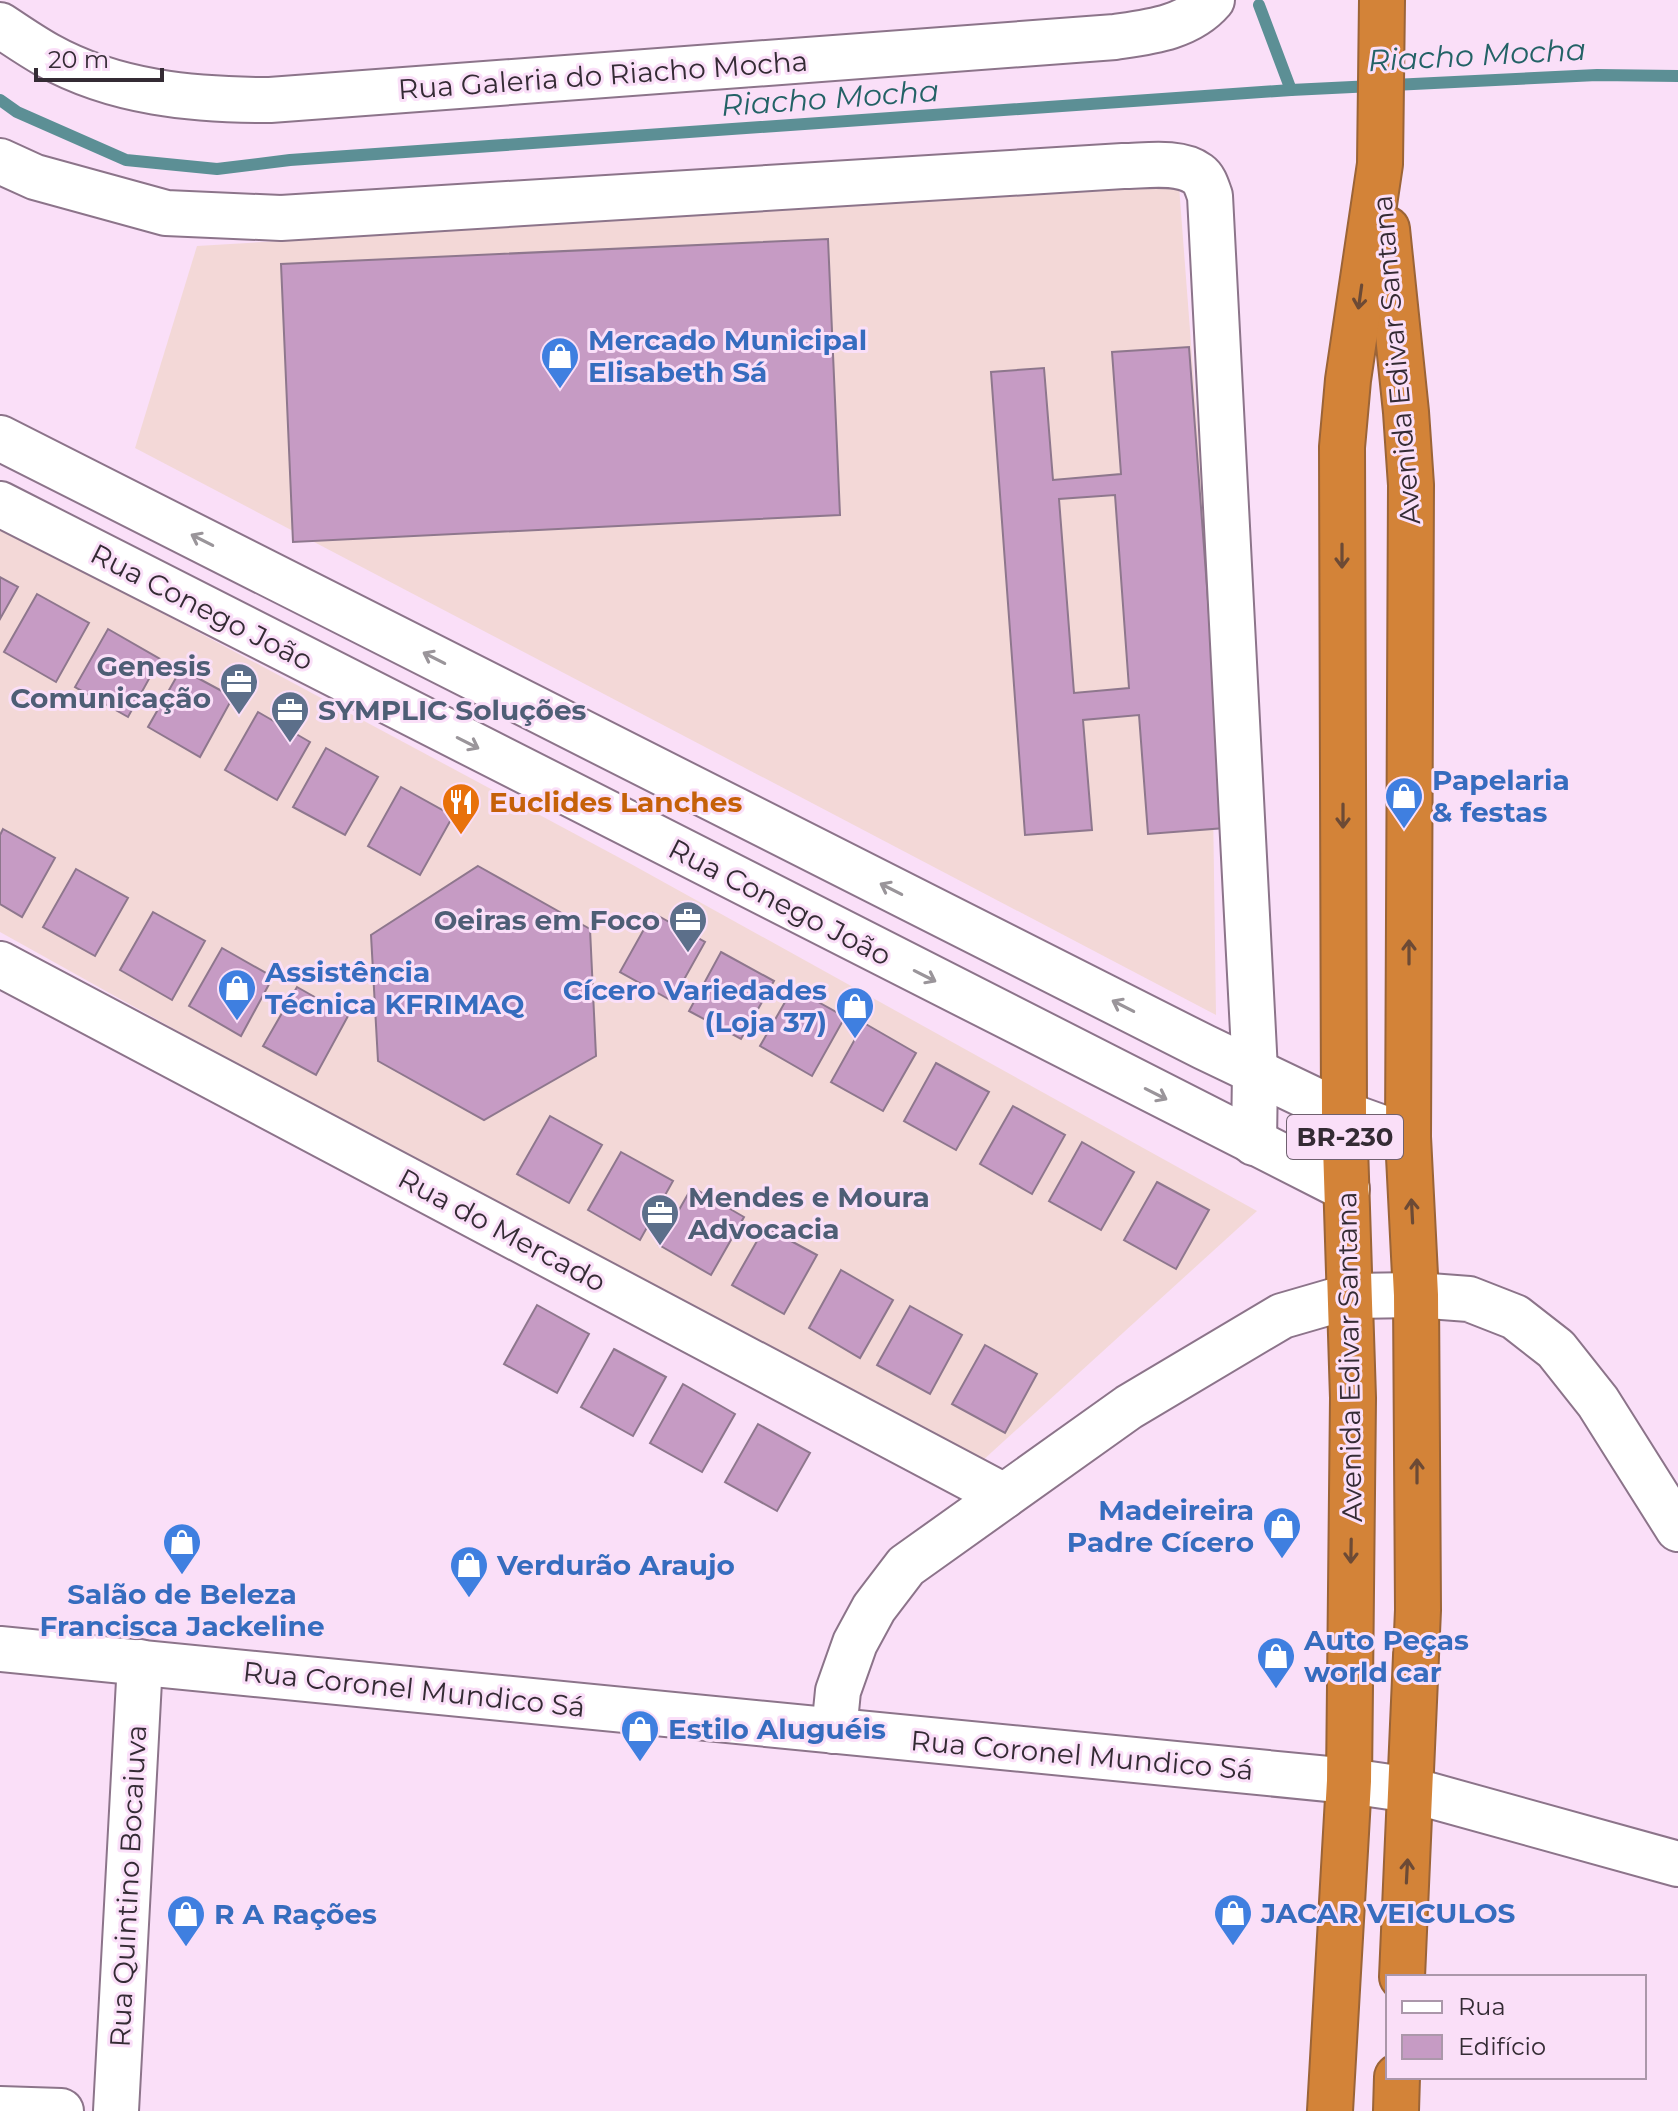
<svg xmlns="http://www.w3.org/2000/svg" width="1678" height="2111" font-family="Montserrat,sans-serif">
<style>
.commercial{fill:#f3d8d7}
.lines{fill:none;stroke-linecap:round;stroke-linejoin:round}
.stream{stroke:#5c8f95;stroke-width:12}
.building{fill:#c69bc4;stroke:#8e778d;stroke-width:2;fill-rule:evenodd}
.minor-casing{stroke:#8c748a;stroke-width:48}
.highway-casing{stroke:#9b6437;stroke-width:48}
.minor{stroke:#fff;stroke-width:44}
.highway{stroke:#d38338;stroke-width:44}
.oneway{stroke:#6c4a35}
.oneway2{stroke:#9a959a}
.labels{text-anchor:middle;dominant-baseline:central;stroke-width:6;stroke-linejoin:round;paint-order:stroke}
.shield{fill:#fadff8;stroke:#6f616f;stroke-width:2}
.shield-label{font-size:26px;font-weight:bold;fill:#342b34}
.street-label{font-size:28px;fill:#342b34;stroke:#fadff8}
.shop-label{font-size:28px;font-weight:bold;fill:#366cbe;stroke:#fadff8;text-anchor:start}
.service-label{font-size:28px;font-weight:bold;fill:#4e5e75;stroke:#fadff8;text-anchor:end}
.food-label{font-size:28px;font-weight:bold;fill:#c56008;stroke:#fadff8;text-anchor:start}
.water-label{font-size:30px;font-style:italic;fill:#236266;stroke:#fadff8}
</style>
<rect width="100%" height="100%" fill="#fadff8"/>
<!-- commercial -->
<g class="commercial">
<polygon points="1179,186 1210,593 1216,1015 135,448 197,246"/>
<polygon points="0,526 631,864 1257,1211 981,1462 488,1204 0,932"/>
</g>
<g class="lines">
<!-- stream -->
<g class="stream">
<polyline points="1259,5 1291,90"/>
<polyline points="0,100 17,112 126,160 217,169 290,160 1291,90 1597,75 1678,76"/>
</g>
</g>
<!-- building -->
<g class="building">
<polygon points="828,239 840,515 293,542 281,264"/>
<path d="M 1189,347 L 1225,828 L 1148,834 L 1139,715 L 1083,720 L 1092,830 L 1025,835 L 991,372 L 1044,368 L 1053,480 L 1121,474 L 1112,352 ZM 1115,495 L 1129,688 L 1074,693 L 1059,499 Z"/>
<polygon points="0,577 18,587 0,619"/>
<polygon points="37,594 89,623 56,682 4,652"/>
<polygon points="108,629 160,659 128,717 75,687"/>
<polygon points="181,669 233,697 200,757 148,727"/>
<polygon points="258,712 310,742 277,800 225,770"/>
<polygon points="326,748 378,777 345,835 293,807"/>
<polygon points="401,787 453,816 420,875 368,846"/>
<polygon points="3,829 55,858 22,917 0,904 0,835"/>
<polygon points="478,866 590,929 596,1056 484,1120 378,1061 371,935"/>
<polygon points="76,869 128,898 95,956 43,927"/>
<polygon points="153,912 205,941 172,1000 120,970"/>
<polygon points="653,913 705,942 672,1001 620,972"/>
<polygon points="222,948 273,977 241,1036 189,1006"/>
<polygon points="721,952 774,981 741,1039 689,1011"/>
<polygon points="297,987 348,1016 316,1075 263,1046"/>
<polygon points="793,988 845,1017 812,1076 760,1046"/>
<polygon points="864,1023 916,1053 883,1111 831,1082"/>
<polygon points="936,1063 989,1092 956,1150 904,1121"/>
<polygon points="1013,1106 1065,1135 1032,1194 980,1164"/>
<polygon points="550,1116 602,1145 569,1203 517,1174"/>
<polygon points="1082,1142 1134,1172 1101,1230 1049,1201"/>
<polygon points="621,1152 673,1181 640,1240 588,1210"/>
<polygon points="1157,1182 1209,1210 1176,1269 1124,1240"/>
<polygon points="692,1187 744,1217 711,1275 659,1245"/>
<polygon points="765,1227 817,1255 784,1314 732,1285"/>
<polygon points="841,1270 893,1300 860,1358 809,1328"/>
<polygon points="537,1305 589,1334 557,1393 504,1364"/>
<polygon points="910,1306 962,1335 930,1394 877,1365"/>
<polygon points="985,1345 1037,1374 1005,1433 952,1404"/>
<polygon points="614,1349 666,1377 633,1436 581,1407"/>
<polygon points="683,1384 735,1414 702,1472 650,1443"/>
<polygon points="758,1424 810,1453 777,1511 725,1482"/>
</g>
<g class="lines">
<defs>
<g id="minor">
<path d="M 0,25 C 15,35 31,46 47,55 C 115,93 193,100 270,100 L 1115,37 C 1149,32 1188,28 1212,0"/>
<path d="M 0,161 L 35,177 L 166,213 L 281,218 L 1123,166 C 1144,166 1179,160 1198,174 C 1205,179 1207,188 1210,196 L 1255,1071 L 1254,1143"/>
<polyline points="0,438 1204,1047 1344,1114 1408,1137"/>
<polyline points="0,504 1347,1189"/>
<polyline points="0,964 1004,1496"/>
<polyline points="0,1649 1349,1781 1411,1790 1678,1864"/>
<polyline points="834,1731 838,1691 855,1643 874,1608 906,1566 1129,1407 1282,1316 1351,1296 1416,1295 1469,1299 1515,1317 1556,1349 1598,1402 1678,1529"/>
<polyline points="0,2109 61,2111"/>
<polyline points="116,2111 140,1662"/>
</g>
<g id="highway">
<polyline points="1387,229 1406,412 1411,485 1408,1137 1416,1295 1418,1610 1402,1977"/>
<polyline points="1330,2111 1349,1781 1353,1398 1344,1114 1342,447 1348,380 1380,164 1382,0"/>
<polyline points="1396,2111 1397,2077"/>
</g>
</defs>
<!-- minor casing -->
<use href="#minor" class="minor-casing"/>
<!-- highway casing -->
<use href="#highway" class="highway-casing"/>
<!-- minor -->
<use href="#minor" class="minor"/>
<!-- highway -->
<use href="#highway" class="highway"/>
</g>
<!-- one-way arrows -->
<defs><path id="oneway-shaft" d="M-6 0H5M1.5-3L5.5 0L1.5 3" fill="none" stroke-width="1.6" stroke-linecap="round" stroke-linejoin="round" transform="scale(2)"/></defs>
<g class="oneway">
<use href="#oneway-shaft" transform="translate(1360 297) rotate(98)"/>
<use href="#oneway-shaft" transform="translate(1342 556) rotate(90)"/>
<use href="#oneway-shaft" transform="translate(1343 816) rotate(90)"/>
<use href="#oneway-shaft" transform="translate(1409 952) rotate(-90)"/>
<use href="#oneway-shaft" transform="translate(1412 1211) rotate(-93)"/>
<use href="#oneway-shaft" transform="translate(1417 1471) rotate(-90)"/>
<use href="#oneway-shaft" transform="translate(1351 1551) rotate(91)"/>
<use href="#oneway-shaft" transform="translate(1407 1871) rotate(-87)"/>
</g>
<g class="oneway2">
<use href="#oneway-shaft" transform="translate(202 540) rotate(-153)"/>
<use href="#oneway-shaft" transform="translate(434 658) rotate(-153)"/>
<use href="#oneway-shaft" transform="translate(468 743) rotate(27)"/>
<use href="#oneway-shaft" transform="translate(891 889) rotate(-153)"/>
<use href="#oneway-shaft" transform="translate(925 976) rotate(27)"/>
<use href="#oneway-shaft" transform="translate(1123 1006) rotate(-153)"/>
<use href="#oneway-shaft" transform="translate(1156 1094) rotate(27)"/>
</g>
<!-- icons -->
<defs>
<symbol id="shop-pin" viewBox="-11 -11 22 30"><path d="M0 17L-7.5 6A9.5 9.5 0 1 1 7.5 6Z" fill="#3f7fe0" stroke="#fadff8"/><path d="M-5-2.5h2.3a2.7 3.5 0 0 1 5.4 0H5L5.5 6h-11ZM-1.5-2.5h3a1.5 2.3 0 0 0-3 0Z" fill="#fff"/></symbol>
<symbol id="office-pin" viewBox="-11 -11 22 30"><path d="M0 17L-7.5 6A9.5 9.5 0 1 1 7.5 6Z" fill="#5c6f8a" stroke="#fadff8"/><path d="M-6-3h4V-5.5h4V-3h4V5H-6ZM-1-4.5V-3h2v-1.5ZM-6 0V1H6V0Z" fill="#fff"/></symbol>
<symbol id="restaurant-pin" viewBox="-11 -11 22 30"><path d="M0 17L-7.5 6A9.5 9.5 0 1 1 7.5 6Z" fill="#e8710a" stroke="#fadff8"/><path d="M-5-6h1v4h1v-4h1v4h1v-4h1v5L-1.5 .5V6h-2V.5L-5-1ZM5-6V6H3V1.5H1.5Q1.5-4 5-6Z" fill="#fff"/></symbol>
</defs>
<g fill-rule="evenodd">
<use href="#shop-pin" x="538" y="334" width="44" height="60"/>
<use href="#office-pin" x="217" y="660" width="44" height="60"/>
<use href="#office-pin" x="268" y="688" width="44" height="60"/>
<use href="#shop-pin" x="1382" y="774" width="44" height="60"/>
<use href="#restaurant-pin" x="439" y="780" width="44" height="60"/>
<use href="#office-pin" x="666" y="898" width="44" height="60"/>
<use href="#shop-pin" x="215" y="966" width="44" height="60"/>
<use href="#shop-pin" x="833" y="984" width="44" height="60"/>
<use href="#office-pin" x="638" y="1191" width="44" height="60"/>
<use href="#shop-pin" x="1260" y="1504" width="44" height="60"/>
<use href="#shop-pin" x="160" y="1520" width="44" height="60"/>
<use href="#shop-pin" x="447" y="1543" width="44" height="60"/>
<use href="#shop-pin" x="1254" y="1634" width="44" height="60"/>
<use href="#shop-pin" x="618" y="1707" width="44" height="60"/>
<use href="#shop-pin" x="1211" y="1891" width="44" height="60"/>
<use href="#shop-pin" x="164" y="1892" width="44" height="60"/>
</g>
<g class="labels">
<!-- shield labels -->
<rect class="shield" x="1287" y="1115" width="116" height="44" rx="6"/>
<g class="shield-label">
<text x="1345" y="1137">BR-230</text>
</g>
<!-- street labels -->
<g class="street-label">
<text transform="translate(603 75) rotate(-4)">Rua Galeria do Riacho Mocha</text>
<text transform="translate(1396 360) rotate(-95)">Avenida Edivar Santana</text>
<text transform="translate(202 607) rotate(27)">Rua Conego João</text>
<text transform="translate(780 902) rotate(27)">Rua Conego João</text>
<text transform="translate(502 1230) rotate(28)">Rua do Mercado</text>
<text transform="translate(1349 1357) rotate(-91)">Avenida Edivar Santana</text>
<text transform="translate(414 1689) rotate(6)">Rua Coronel Mundico Sá</text>
<text transform="translate(1082 1755) rotate(5)">Rua Coronel Mundico Sá</text>
<text transform="translate(128 1886) rotate(-87)">Rua Quintino Bocaiuva</text>
</g>
<!-- shop labels -->
<g class="shop-label">
<text x="588" y="340">Mercado Municipal<tspan x="588" dy="32">Elisabeth Sá</tspan></text>
<text x="1432" y="780">Papelaria<tspan x="1432" dy="32">&amp; festas</tspan></text>
<text x="265" y="972">Assistência<tspan x="265" dy="32">Técnica KFRIMAQ</tspan></text>
<text x="827" y="990" text-anchor="end">Cícero Variedades<tspan x="827" dy="32">(Loja 37)</tspan></text>
<text x="1254" y="1510" text-anchor="end">Madeireira<tspan x="1254" dy="32">Padre Cícero</tspan></text>
<text x="497" y="1565">Verdurão Araujo</text>
<text x="182" y="1594" text-anchor="middle">Salão de Beleza<tspan x="182" dy="32">Francisca Jackeline</tspan></text>
<text x="1304" y="1640">Auto Peças<tspan x="1304" dy="32">world car</tspan></text>
<text x="668" y="1729">Estilo Aluguéis</text>
<text x="1261" y="1913">JACAR VEICULOS</text>
<text x="214" y="1914">R A Rações</text>
</g>
<!-- service labels -->
<g class="service-label">
<text x="211" y="666">Genesis<tspan x="211" dy="32">Comunicação</tspan></text>
<text x="318" y="710" text-anchor="start">SYMPLIC Soluções</text>
<text x="660" y="920">Oeiras em Foco</text>
<text x="688" y="1197" text-anchor="start">Mendes e Moura<tspan x="688" dy="32">Advocacia</tspan></text>
</g>
<!-- food labels -->
<g class="food-label">
<text x="489" y="802">Euclides Lanches</text>
</g>
<!-- water labels -->
<g class="water-label">
<text transform="translate(1477 55) rotate(-3)">Riacho Mocha</text>
<text transform="translate(830 98) rotate(-4)">Riacho Mocha</text>
</g>
</g>
<!-- legend -->
<rect x="1386" y="1975" width="260" height="104" fill="#fadff8" stroke="#ab97aa" stroke-width="2"/>
<rect x="1402" y="2001" width="40" height="12" fill="#ffffff" stroke="#ab97aa" stroke-width="2"/>
<text x="1458" y="2015" font-size="24" fill="#342b34">Rua</text>
<rect x="1402" y="2035" width="40" height="24" fill="#c69bc4" stroke="#ab97aa" stroke-width="2"/>
<text x="1458" y="2055" font-size="24" fill="#342b34">Edifício</text>
<!-- scale -->
<path d="M36 68v12h126v-12" fill="none" stroke="#342b34" stroke-width="4"/>
<text x="48" y="68" font-size="24" fill="#342b34" stroke="#fadff8" stroke-width="6" paint-order="stroke">20 m</text>
</svg>
